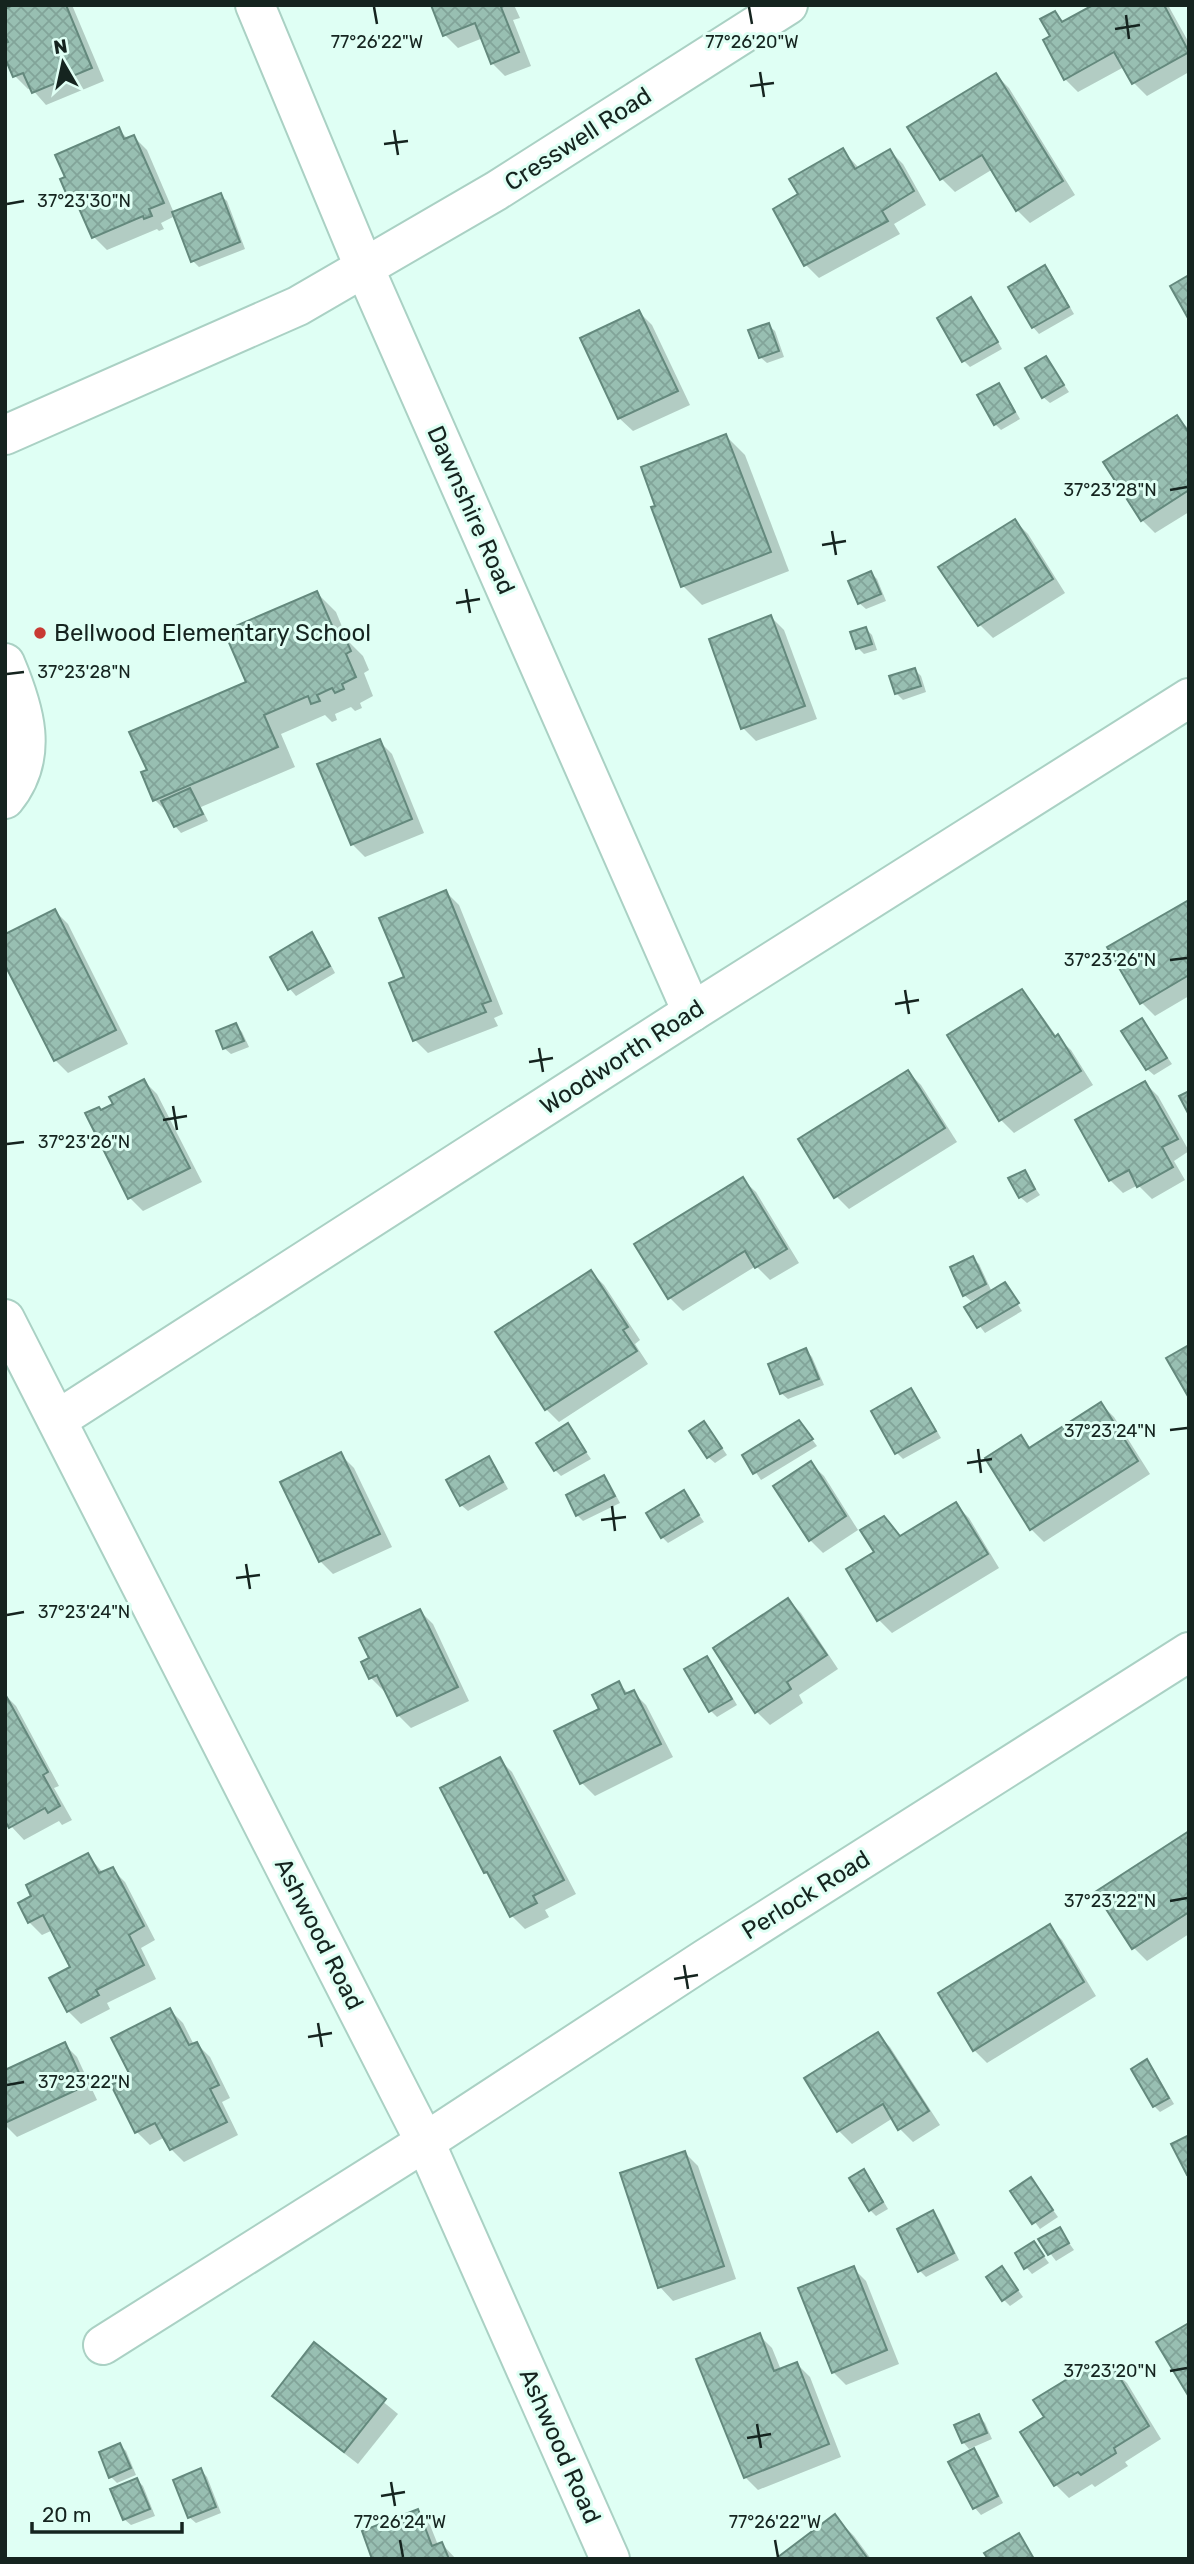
<svg xmlns="http://www.w3.org/2000/svg" width="1194" height="2564" font-family="Rubik,sans-serif">
<style>
.shadow{fill:#0003}
.building{fill:url(#building-cross-hatch);stroke:#64897d;stroke-width:2}
.lines{fill:none;stroke-linecap:round;stroke-linejoin:round}
.minor-casing{stroke:#aad1c4;stroke-width:42}
.minor{stroke:#fff;stroke-width:38}
.ticks{fill:none;stroke:#15241f;stroke-width:2.5}
.poi-dot{fill:#c83a33;stroke:#dffff4;stroke-width:2.5}
.labels{text-anchor:middle;dominant-baseline:central;stroke-width:6;stroke-linejoin:round;paint-order:stroke}
.street-label{font-size:24px;fill:#15241f;stroke:#dffff4}
.poi-label{font-size:24px;fill:#15241f;stroke:#dffff4;text-anchor:start}
.ticks-label{font-size:18px;text-anchor:middle;fill:#15241f;stroke:#dffff4;stroke-width:6;stroke-linejoin:round;paint-order:stroke}
</style>
<defs>
<pattern id="building-cross-hatch" width="8" height="8" patternUnits="userSpaceOnUse" patternTransform="scale(1.75)"><rect width="8" height="8" fill="#98bfb2"/><path d="M0 0l8 8M0 8l8-8" fill="none" stroke="#82a499"/></pattern>
</defs>
<rect width="100%" height="100%" fill="#dffff4"/>
<!-- shadow -->
<g class="shadow">
<polygon points="17,5 72,5 104,81 46,105 31,88 28,89 15,76 10,43"/>
<polygon points="433,5 514,5 520,18 513,20 531,66 505,76 492,63 483,38 458,48 445,35"/>
<polygon points="1097,5 1168,5 1189,43 1189,72 1147,96 1134,83 1124,67 1078,92 1065,79 1052,37 1055,13 1065,23"/>
<polygon points="996,75 1009,88 1075,195 1030,223 1017,210 993,169 955,192 942,179 909,128"/>
<polygon points="118,129 128,139 134,137 147,150 174,213 220,195 227,201 245,249 199,267 193,261 175,216 161,223 164,229 159,231 157,229 107,250 94,237 82,211 70,199"/>
<polygon points="843,151 859,168 890,151 903,164 926,205 894,224 900,234 819,278 806,265 775,209 800,195"/>
<polygon points="1044,268 1051,274 1074,314 1039,334 1033,327"/>
<polygon points="971,300 977,306 1002,349 970,367 964,361 939,319"/>
<polygon points="639,312 652,325 690,405 633,431 619,418"/>
<polygon points="768,325 775,331 784,357 767,363 760,357"/>
<polygon points="1046,358 1069,392 1050,403 1043,397"/>
<polygon points="998,385 1004,391 1020,419 1001,430 995,424"/>
<polygon points="1177,417 1189,429 1189,512 1155,533 1142,520"/>
<polygon points="726,436 745,455 789,571 702,605 683,586"/>
<polygon points="1015,521 1028,534 1065,593 993,638 980,625 940,567"/>
<polygon points="871,573 877,579 886,601 866,609 859,603"/>
<polygon points="317,593 336,612 348,641 363,656 369,670 364,673 373,696 360,703 362,708 355,711 351,707 335,714 337,720 332,722 325,715 281,734 295,767 201,807 208,821 181,833 175,826 170,815 155,800"/>
<polygon points="771,617 784,630 817,719 756,741 743,728"/>
<polygon points="866,629 872,635 877,650 864,654 858,648"/>
<polygon points="915,670 921,676 926,692 903,700 897,694 891,677"/>
<polygon points="379,741 392,754 424,833 365,857 352,844"/>
<polygon points="446,892 459,905 503,1014 494,1018 498,1026 428,1053 415,1040 406,978"/>
<polygon points="1189,902 1189,996 1155,1016 1141,1002"/>
<polygon points="55,911 68,924 128,1044 68,1073 55,1060"/>
<polygon points="311,935 318,941 335,973 296,996 290,989 272,958"/>
<polygon points="1021,991 1034,1005 1057,1037 1071,1050 1093,1085 1014,1133 1001,1120"/>
<polygon points="1142,1021 1172,1064 1154,1075 1147,1069"/>
<polygon points="236,1025 242,1032 249,1047 231,1054 224,1048"/>
<polygon points="908,1072 921,1085 957,1142 849,1209 836,1196"/>
<polygon points="144,1081 157,1094 202,1182 143,1211 130,1198 87,1114 101,1111 115,1104"/>
<polygon points="1145,1083 1158,1096 1189,1151 1174,1161 1185,1180 1152,1199 1138,1185 1123,1193 1110,1180"/>
<polygon points="1024,1172 1040,1195 1027,1203 1020,1197"/>
<polygon points="742,1179 756,1192 799,1263 770,1280 756,1266 683,1311 670,1298 636,1244"/>
<polygon points="972,1258 979,1264 992,1292 1008,1289 1022,1311 985,1333 966,1308 983,1298 981,1296 971,1301 964,1295"/>
<polygon points="591,1272 604,1285 640,1340 635,1344 648,1364 559,1422 546,1409"/>
<polygon points="806,1350 812,1357 824,1385 788,1399 781,1393"/>
<polygon points="911,1391 917,1397 941,1438 903,1459 897,1453"/>
<polygon points="1101,1404 1114,1417 1150,1474 1044,1542 1031,1529 1020,1438 1031,1448"/>
<polygon points="799,1422 817,1446 761,1480 745,1456"/>
<polygon points="568,1426 591,1459 561,1476 555,1470"/>
<polygon points="710,1430 727,1455 715,1463 708,1457"/>
<polygon points="341,1455 354,1468 392,1547 333,1574 320,1561"/>
<polygon points="489,1458 495,1465 508,1489 468,1511 461,1505"/>
<polygon points="810,1463 824,1476 858,1530 823,1553 810,1540"/>
<polygon points="604,1477 610,1484 620,1503 583,1521 577,1515"/>
<polygon points="684,1493 704,1522 668,1543 662,1537"/>
<polygon points="956,1505 969,1518 999,1568 892,1633 879,1620 876,1552 897,1532 901,1537"/>
<polygon points="788,1600 801,1613 838,1669 799,1695 803,1703 770,1725 757,1712"/>
<polygon points="420,1611 433,1624 469,1701 411,1728 398,1715 386,1690 384,1691 371,1678 371,1659"/>
<polygon points="706,1658 713,1665 737,1705 717,1717 711,1711"/>
<polygon points="618,1683 629,1694 633,1692 646,1705 673,1757 595,1796 582,1783 602,1709"/>
<polygon points="5,1695 16,1706 59,1786 54,1788 72,1820 62,1825 59,1821 24,1840 11,1826"/>
<polygon points="499,1759 512,1772 576,1894 545,1910 549,1917 525,1929 512,1916 492,1879 486,1872"/>
<polygon points="1189,1833 1189,1934 1147,1961 1134,1948 1097,1892"/>
<polygon points="88,1855 103,1873 112,1869 125,1882 155,1940 141,1948 156,1979 107,2003 110,2009 81,2024 68,2011 72,1968 53,1930 42,1935 29,1922"/>
<polygon points="1049,1927 1062,1940 1096,1996 987,2063 974,2050"/>
<polygon points="170,2010 183,2023 194,2045 197,2044 210,2057 230,2098 222,2102 238,2135 184,2162 171,2149 165,2137 150,2145 137,2132 132,2076"/>
<polygon points="877,2034 890,2047 940,2125 913,2142 900,2129 893,2118 852,2144 839,2131 806,2079"/>
<polygon points="64,2044 77,2057 97,2100 17,2137 5,2125 5,2072"/>
<polygon points="1147,2062 1153,2068 1174,2104 1160,2112 1154,2106"/>
<polygon points="685,2153 698,2166 736,2279 673,2301 660,2287 622,2175"/>
<polygon points="864,2172 870,2178 888,2209 876,2216 870,2210"/>
<polygon points="1031,2179 1058,2217 1040,2229 1013,2192"/>
<polygon points="932,2212 939,2219 959,2260 926,2277 920,2271"/>
<polygon points="1059,2229 1074,2250 1056,2261 1040,2240"/>
<polygon points="1034,2243 1049,2263 1032,2274 1026,2267"/>
<polygon points="853,2268 866,2281 899,2364 846,2385 833,2372"/>
<polygon points="1002,2268 1023,2297 1010,2306 1004,2300"/>
<polygon points="759,2335 772,2348 781,2370 797,2364 810,2377 841,2457 758,2490 745,2477"/>
<polygon points="314,2345 398,2414 358,2464 287,2409 274,2396"/>
<polygon points="1092,2366 1102,2376 1113,2370 1127,2383 1161,2439 1125,2462 1128,2466 1095,2487 1092,2484 1069,2498 1056,2485 1022,2432 1046,2417"/>
<polygon points="979,2417 985,2423 992,2439 969,2449 963,2442"/>
<polygon points="120,2445 126,2451 136,2475 117,2483 111,2477"/>
<polygon points="974,2450 980,2457 1003,2503 981,2515 975,2508 951,2462"/>
<polygon points="201,2470 207,2477 221,2513 196,2523 189,2517"/>
<polygon points="137,2480 143,2486 155,2516 131,2525 124,2519"/>
<polygon points="417,2511 430,2525 438,2545 442,2544 456,2559 374,2559"/>
<polygon points="835,2517 854,2536 871,2559 781,2559"/>
<polygon points="1019,2535 1035,2559 990,2559"/>
</g>
<!-- building -->
<g class="building">
<polygon points="13,5 66,5 92,68 32,93 23,73 13,77 5,58 5,43 8,42 5,36 5,9"/>
<polygon points="431,5 506,5 501,7 519,52 491,64 475,23 443,36"/>
<polygon points="1093,5 1164,5 1189,52 1132,84 1114,52 1064,80 1043,40 1050,36 1040,19 1055,11 1062,22"/>
<polygon points="996,73 1063,181 1016,211 982,155 940,180 907,127"/>
<polygon points="119,127 124,139 134,135 164,203 149,209 152,216 144,219 143,216 92,238 74,197 69,200 60,179 65,177 55,155"/>
<polygon points="843,148 855,169 890,149 914,191 882,211 888,221 804,266 773,209 798,194 789,179"/>
<polygon points="221,193 240,242 191,262 172,212"/>
<polygon points="1045,265 1069,307 1032,328 1008,287"/>
<polygon points="1189,275 1189,320 1170,286"/>
<polygon points="971,297 998,342 962,362 937,318"/>
<polygon points="639,310 678,391 618,419 580,338"/>
<polygon points="769,323 779,351 759,358 748,330"/>
<polygon points="1046,356 1064,385 1042,398 1025,368"/>
<polygon points="999,383 1015,412 994,425 977,395"/>
<polygon points="1177,415 1189,433 1189,490 1141,521 1103,462"/>
<polygon points="726,434 771,552 681,587 651,507 655,506 641,467"/>
<polygon points="1015,519 1053,579 978,626 938,567"/>
<polygon points="871,571 881,594 858,604 848,581"/>
<polygon points="317,591 337,637 344,635 351,651 346,654 356,677 342,684 344,689 335,693 332,688 317,695 320,701 311,704 308,696 264,715 278,747 153,801 141,772 147,770 129,732 246,682 224,631"/>
<polygon points="771,615 805,706 741,729 709,639"/>
<polygon points="866,627 872,644 856,649 850,632"/>
<polygon points="915,668 921,686 895,694 889,676"/>
<polygon points="380,739 412,819 351,845 317,764"/>
<polygon points="190,788 203,814 174,827 161,801"/>
<polygon points="446,890 491,1001 482,1004 486,1012 413,1041 389,983 404,977 379,918"/>
<polygon points="1189,900 1189,975 1140,1004 1107,947"/>
<polygon points="55,909 116,1030 54,1061 5,965 5,934"/>
<polygon points="312,932 330,966 288,990 270,957"/>
<polygon points="1022,989 1055,1037 1058,1034 1081,1071 999,1121 947,1035"/>
<polygon points="1142,1018 1167,1058 1146,1070 1121,1031"/>
<polygon points="236,1023 244,1041 223,1049 216,1031"/>
<polygon points="908,1070 945,1128 834,1198 798,1139"/>
<polygon points="144,1079 190,1168 128,1199 85,1113 99,1107 101,1110 113,1104 109,1097"/>
<polygon points="1145,1081 1178,1139 1162,1147 1173,1167 1137,1187 1129,1170 1109,1181 1075,1120"/>
<polygon points="1189,1091 1189,1115 1179,1096"/>
<polygon points="1025,1170 1035,1189 1019,1198 1008,1178"/>
<polygon points="743,1177 787,1249 755,1268 745,1251 668,1299 634,1244"/>
<polygon points="973,1256 986,1284 963,1296 950,1267"/>
<polygon points="591,1270 628,1327 623,1330 637,1351 545,1410 495,1332"/>
<polygon points="1005,1282 1019,1303 977,1328 964,1307"/>
<polygon points="1189,1345 1189,1398 1166,1358"/>
<polygon points="806,1348 819,1379 780,1394 768,1364"/>
<polygon points="911,1388 936,1431 895,1454 871,1411"/>
<polygon points="1101,1402 1138,1461 1030,1530 985,1458 1021,1435 1029,1448"/>
<polygon points="799,1420 813,1439 753,1474 742,1455"/>
<polygon points="704,1421 722,1448 707,1458 689,1431"/>
<polygon points="568,1423 586,1452 554,1471 536,1443"/>
<polygon points="341,1452 380,1534 319,1562 280,1482"/>
<polygon points="489,1456 503,1482 460,1506 446,1480"/>
<polygon points="811,1461 846,1516 809,1541 773,1486"/>
<polygon points="604,1475 615,1496 576,1516 566,1495"/>
<polygon points="684,1490 699,1515 661,1538 646,1513"/>
<polygon points="956,1502 988,1554 877,1621 846,1569 874,1552 860,1530 884,1516 900,1536"/>
<polygon points="788,1598 827,1655 787,1682 791,1689 755,1713 713,1648"/>
<polygon points="420,1609 458,1687 397,1716 377,1675 369,1679 361,1662 369,1658 359,1638"/>
<polygon points="707,1656 732,1699 709,1712 684,1669"/>
<polygon points="619,1681 625,1694 634,1690 661,1744 580,1784 554,1731 599,1709 592,1695"/>
<polygon points="5,1694 48,1772 43,1775 60,1806 48,1813 45,1808 9,1828 5,1821"/>
<polygon points="500,1757 564,1880 533,1896 537,1903 510,1917 487,1872 484,1873 440,1788"/>
<polygon points="1189,1831 1189,1912 1132,1949 1095,1892"/>
<polygon points="88,1853 99,1873 113,1867 144,1926 129,1935 144,1965 96,1990 99,1995 67,2012 49,1978 70,1967 43,1915 28,1923 18,1903 31,1896 26,1885"/>
<polygon points="1050,1924 1084,1982 973,2051 938,1993"/>
<polygon points="170,2008 189,2045 197,2042 219,2085 210,2089 227,2122 170,2150 155,2123 135,2133 111,2085 130,2075 111,2038"/>
<polygon points="878,2032 929,2111 898,2130 883,2104 837,2132 804,2078"/>
<polygon points="65,2042 85,2086 5,2123 5,2070"/>
<polygon points="1147,2059 1169,2098 1153,2107 1131,2069"/>
<polygon points="1189,2135 1189,2174 1187,2175 1171,2144"/>
<polygon points="685,2151 724,2266 658,2288 620,2173"/>
<polygon points="864,2169 883,2202 869,2211 849,2178"/>
<polygon points="1031,2177 1053,2210 1032,2224 1010,2191"/>
<polygon points="933,2210 954,2253 918,2272 897,2229"/>
<polygon points="1060,2227 1069,2243 1048,2255 1038,2239"/>
<polygon points="1034,2241 1044,2256 1024,2269 1015,2253"/>
<polygon points="854,2266 887,2350 832,2373 798,2288"/>
<polygon points="1002,2266 1018,2290 1002,2301 986,2277"/>
<polygon points="1189,2323 1189,2397 1156,2342"/>
<polygon points="760,2333 774,2371 797,2362 829,2444 744,2478 696,2359"/>
<polygon points="314,2342 386,2399 344,2452 272,2396"/>
<polygon points="1092,2364 1100,2376 1114,2368 1149,2426 1114,2448 1116,2453 1081,2475 1078,2472 1054,2486 1020,2432 1044,2417 1033,2400"/>
<polygon points="979,2414 987,2433 962,2443 954,2425"/>
<polygon points="120,2443 131,2468 109,2478 99,2452"/>
<polygon points="974,2448 998,2496 973,2509 948,2462"/>
<polygon points="201,2468 216,2507 188,2518 173,2480"/>
<polygon points="137,2478 150,2509 123,2520 110,2489"/>
<polygon points="418,2509 432,2546 442,2542 449,2559 372,2559 362,2531"/>
<polygon points="835,2514 868,2559 779,2559 778,2557"/>
<polygon points="1019,2533 1034,2559 988,2559 984,2553"/>
</g>
<g class="lines">
<defs>
<g id="minor">
<polyline points="255,5 364,267 692,1012"/>
<polyline points="5,435 298,306 496,191 788,5"/>
<path d="M 5,663 C 24,708 40,756 5,799"/>
<polyline points="5,1319 425,2142 610,2559"/>
<polyline points="57,1420 692,1012 1189,698"/>
<polyline points="103,2345 425,2142 705,1959 1189,1652"/>
</g>
</defs>
<!-- minor casing -->
<use href="#minor" class="minor-casing"/>
<!-- minor -->
<use href="#minor" class="minor"/>
</g>
<!-- ticks -->
<path class="ticks" d="M 374,7 L 377,24M 749,7 L 752,24M 1126,15 L 1129,39M 1115,29 L 1140,25M 760,72 L 764,97M 750,86 L 774,83M 394,130 L 398,155M 384,144 L 408,141M 7,204 L 24,201M 1170,490 L 1187,487M 832,531 L 836,555M 822,545 L 846,541M 466,589 L 470,613M 456,603 L 480,599M 7,674 L 24,672M 1170,960 L 1187,958M 905,990 L 909,1014M 895,1004 L 919,1000M 539,1048 L 543,1072M 529,1062 L 553,1058M 173,1106 L 177,1130M 163,1120 L 187,1116M 7,1144 L 24,1142M 1170,1430 L 1187,1428M 978,1449 L 981,1473M 967,1463 L 992,1459M 612,1506 L 615,1531M 601,1520 L 626,1517M 246,1564 L 250,1589M 236,1578 L 260,1575M 7,1615 L 24,1612M 1170,1901 L 1187,1898M 684,1965 L 688,1989M 674,1979 L 698,1975M 318,2023 L 322,2047M 308,2037 L 332,2033M 7,2085 L 24,2082M 1170,2371 L 1187,2368M 757,2424 L 761,2448M 747,2438 L 771,2434M 391,2482 L 395,2506M 381,2496 L 405,2492M 400,2540 L 403,2557M 775,2540 L 778,2557"/>
<!-- markers -->
<circle class="poi-dot" cx="40" cy="633" r="7"/>
<g class="labels">
<!-- street labels -->
<g class="street-label">
<text transform="translate(578 139) rotate(-33)">Cresswell Road</text>
<text transform="translate(471 510) rotate(66)">Dawnshire Road</text>
<text transform="translate(622 1057) rotate(-33)">Woodworth Road</text>
<text transform="translate(806 1895) rotate(-32)">Perlock Road</text>
<text transform="translate(319 1934) rotate(63)">Ashwood Road</text>
<text transform="translate(560 2446) rotate(66)">Ashwood Road</text>
</g>
<!-- poi labels -->
<g class="poi-label">
<text x="54" y="633">Bellwood Elementary School</text>
</g>
</g>
<g class="ticks-label">
<text x="377" y="48">77°26'22"W</text>
<text x="752" y="48">77°26'20"W</text>
<text x="84" y="207">37°23'30"N</text>
<text x="1110" y="496">37°23'28"N</text>
<text x="84" y="678">37°23'28"N</text>
<text x="1110" y="966">37°23'26"N</text>
<text x="84" y="1148">37°23'26"N</text>
<text x="1110" y="1437">37°23'24"N</text>
<text x="84" y="1618">37°23'24"N</text>
<text x="1110" y="1907">37°23'22"N</text>
<text x="84" y="2088">37°23'22"N</text>
<text x="1110" y="2377">37°23'20"N</text>
<text x="400" y="2528">77°26'24"W</text>
<text x="775" y="2528">77°26'22"W</text>
</g>
<!-- border -->
<rect width="1194" height="2564" fill="none" stroke="#15241f" stroke-width="14"/>
<!-- north arrow -->
<g transform="translate(63 63) rotate(351)" stroke="#dffff4" stroke-width="5" paint-order="stroke">
<path d="M0-5L12 26L0 18L-12 26Z" fill="#15241f"/>
<text y="-10" font-size="19" font-weight="bold" text-anchor="middle" fill="#15241f">N</text>
</g>
<!-- scale -->
<path d="M32 2522v10h150v-10" fill="none" stroke="#15241f" stroke-width="3.5"/>
<text x="42" y="2522" font-size="21" fill="#15241f" stroke="#dffff4" stroke-width="5" paint-order="stroke">20 m</text>
</svg>
